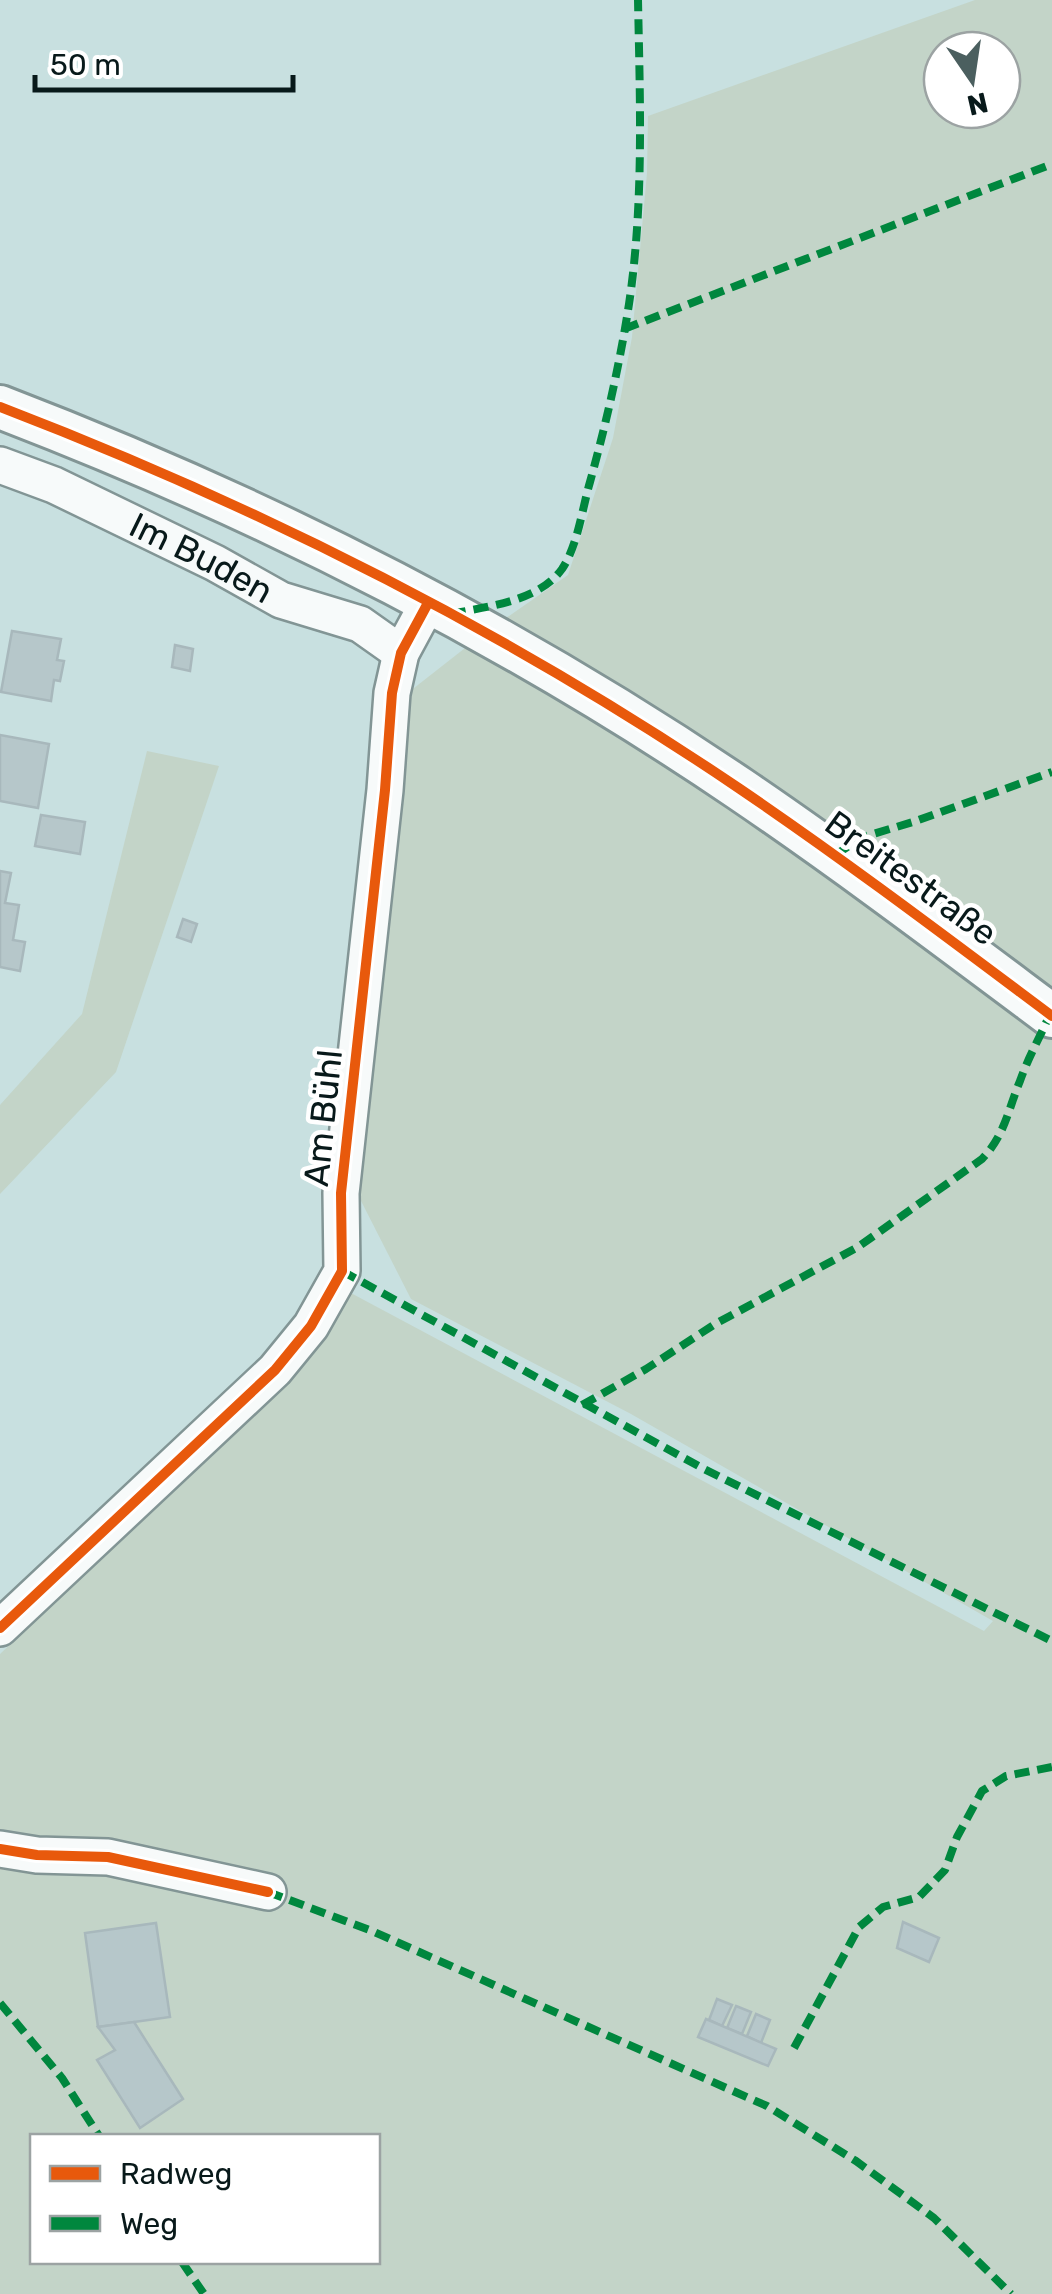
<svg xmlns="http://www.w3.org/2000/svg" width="1052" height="2294" font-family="Rubik,sans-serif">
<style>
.green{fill:#c3d4c8;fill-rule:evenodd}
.building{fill:#b6c7ca;stroke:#a8b8bc;stroke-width:2.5}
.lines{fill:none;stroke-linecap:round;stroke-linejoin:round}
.minor-casing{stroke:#829595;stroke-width:40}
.tertiary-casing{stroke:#829595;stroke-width:48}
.minor{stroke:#f7fafa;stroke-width:35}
.tertiary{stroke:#f7fafa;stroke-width:42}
.quiet{stroke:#00873e;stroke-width:8;stroke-dasharray:15 8;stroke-linecap:butt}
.cycleway-casing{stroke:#fff;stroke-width:16}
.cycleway{stroke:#e8590c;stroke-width:10}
.labels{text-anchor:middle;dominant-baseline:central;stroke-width:9;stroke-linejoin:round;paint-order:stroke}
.street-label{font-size:35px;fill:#08191a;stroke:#fff}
</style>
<rect width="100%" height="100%" fill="#c8e0e0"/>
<!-- green -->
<g class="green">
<path d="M 975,0 L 1052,0 L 1052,996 L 496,625 L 568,575 L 613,438 L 632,337 L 647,173 L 648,116 ZM 942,50 L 1002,50 L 1002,110 L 942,110 Z"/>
<path d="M 474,641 L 774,828 L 1052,1039 L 1052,2294 L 0,2294 L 0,1654 L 291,1378 L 349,1292 L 984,1631 L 993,1621 L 631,1414 L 411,1299 L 359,1197 L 400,699 ZM 32,2136 L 378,2136 L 378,2262 L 32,2262 Z"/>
<polygon points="147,751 219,766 116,1072 0,1194 0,1105 82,1014"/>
</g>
<!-- building -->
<g class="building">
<polygon points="12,631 61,639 57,660 64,661 60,681 54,680 51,701 1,692"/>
<polygon points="175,645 193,649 190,671 172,667"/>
<polygon points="0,735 49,744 38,808 0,801"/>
<polygon points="41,815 85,822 80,854 35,846"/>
<polygon points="0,871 11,873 5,903 19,905 13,940 25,942 20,971 0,967"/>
<polygon points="183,919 197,924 191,942 177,937"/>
<polygon points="903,1922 939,1938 929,1962 897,1948"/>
<polygon points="156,1923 170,2017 98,2027 85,1933"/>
<polygon points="717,1999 732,2005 722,2026 709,2020"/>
<polygon points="736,2006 751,2012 742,2034 727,2028"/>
<polygon points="756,2014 770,2020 761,2043 747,2036"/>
<polygon points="706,2019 776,2049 768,2066 698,2037"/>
<polygon points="134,2022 183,2099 140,2128 97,2060 115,2050 98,2027"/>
</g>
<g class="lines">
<defs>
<g id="minor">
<path id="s1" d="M 0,465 L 54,485 L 215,563 L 281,600 L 360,624 L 401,653"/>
<polyline points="0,1628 275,1370 311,1326 342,1271 341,1193 385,790 392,693 401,653 428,603"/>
<polyline points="0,1849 37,1855 108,1857 268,1892"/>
</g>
<path id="tertiary" d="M 0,407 C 258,506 510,633 740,789 C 846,861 949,939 1052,1016"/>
</defs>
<!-- minor casing -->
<use href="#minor" class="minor-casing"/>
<!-- tertiary casing -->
<use href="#tertiary" class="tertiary-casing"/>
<!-- minor -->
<use href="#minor" class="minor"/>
<!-- tertiary -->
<use href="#tertiary" class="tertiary"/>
<!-- quiet -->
<g class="quiet">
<polyline points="624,329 1052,164"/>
<path d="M 451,614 C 488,606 538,602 562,569 C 578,545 582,509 590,482 C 606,424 620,363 629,304 C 644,204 640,101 638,0"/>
<polyline points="835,855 863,837 913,822 1052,772"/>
<polyline points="342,1271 704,1469 1052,1641"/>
<path d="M 582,1405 L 646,1369 L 715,1324 L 858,1247 L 982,1159 C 1005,1135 1008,1110 1020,1081 C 1028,1058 1040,1037 1050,1014"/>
<polyline points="268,1892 372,1931 767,2106 856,2161 934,2218 1011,2294"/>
<polyline points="0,2003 62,2078 99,2136"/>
<polyline points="794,2048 859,1927 883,1907 919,1897 945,1870 957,1837 982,1791 1006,1776 1052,1767"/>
<polyline points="182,2262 204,2294"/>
</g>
<defs>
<g id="cycleway">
<path d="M 0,407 C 258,506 510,633 740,789 C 846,861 949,939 1052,1016"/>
<polyline points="0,1628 275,1370 311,1326 342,1271 341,1193 385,790 392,693 401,653 428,603"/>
<polyline points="0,1849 37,1855 108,1857 268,1892"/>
</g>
</defs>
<!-- cycleway casing -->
<use href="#cycleway" class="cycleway-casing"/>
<!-- cycleway -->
<use href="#cycleway" class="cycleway"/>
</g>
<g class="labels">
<!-- street labels -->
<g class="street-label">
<text stroke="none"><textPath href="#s1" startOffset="222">Im Buden</textPath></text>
<text transform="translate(911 878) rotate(36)">Breitestraße</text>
<text transform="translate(323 1118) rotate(-84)">Am Bühl</text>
</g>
</g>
<!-- legend -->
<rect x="30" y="2134" width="350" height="130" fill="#ffffff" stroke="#9ca3a3" stroke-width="2.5"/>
<rect x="50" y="2166" width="50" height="15" fill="#e8590c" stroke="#9ca3a3" stroke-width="2.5"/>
<text x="120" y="2184" font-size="30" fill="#08191a">Radweg</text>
<rect x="50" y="2216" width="50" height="15" fill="#00873e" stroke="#9ca3a3" stroke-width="2.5"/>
<text x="120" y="2234" font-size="30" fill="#08191a">Weg</text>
<!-- north arrow -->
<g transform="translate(972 80) rotate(167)"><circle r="48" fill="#ffffff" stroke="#9ca3a3" stroke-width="2.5"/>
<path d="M0-8L18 38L0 25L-18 38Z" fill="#4b5f5f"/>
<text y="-15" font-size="28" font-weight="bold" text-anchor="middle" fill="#08191a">N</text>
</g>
<!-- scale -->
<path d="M35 75v15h258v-15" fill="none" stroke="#08191a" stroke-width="5"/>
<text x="50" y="75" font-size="30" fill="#08191a" stroke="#ffffff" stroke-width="8" paint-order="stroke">50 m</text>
</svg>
